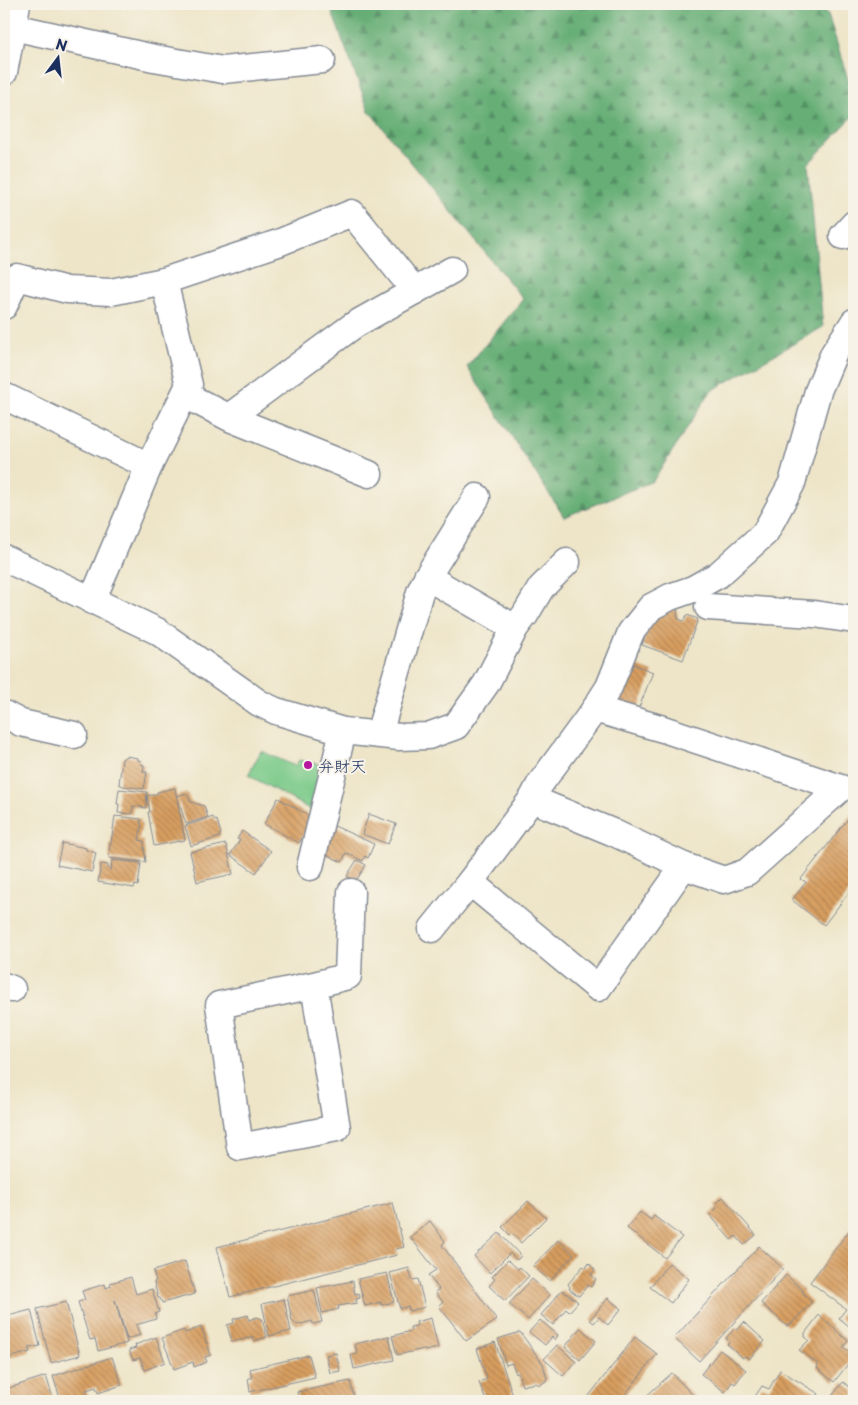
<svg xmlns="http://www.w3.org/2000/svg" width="858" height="1405" font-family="'Playpen Sans','Klee One',sans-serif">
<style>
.forest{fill:url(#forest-firs);stroke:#406e6a}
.park{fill:#7dca8a;stroke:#4c7c74}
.building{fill:url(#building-back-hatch)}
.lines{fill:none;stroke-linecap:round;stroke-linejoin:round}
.minor-casing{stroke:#848a93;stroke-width:29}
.minor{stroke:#fff;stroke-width:26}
.poi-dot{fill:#b5179e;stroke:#f7f3e8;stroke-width:2}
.labels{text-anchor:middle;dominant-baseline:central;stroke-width:4;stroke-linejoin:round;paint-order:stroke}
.poi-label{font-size:16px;fill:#1b2f5e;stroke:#f7f3e8;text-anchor:start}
</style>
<defs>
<pattern id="forest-firs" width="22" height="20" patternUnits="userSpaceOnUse" patternTransform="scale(1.25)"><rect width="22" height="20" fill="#66ae76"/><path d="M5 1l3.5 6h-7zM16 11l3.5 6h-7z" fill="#538e64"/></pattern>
<pattern id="building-back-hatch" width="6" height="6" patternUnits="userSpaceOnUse" patternTransform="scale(1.25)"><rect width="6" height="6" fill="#d89e5f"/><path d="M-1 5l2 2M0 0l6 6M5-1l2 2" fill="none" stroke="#ae8152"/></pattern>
</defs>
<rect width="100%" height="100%" fill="#f7f3e8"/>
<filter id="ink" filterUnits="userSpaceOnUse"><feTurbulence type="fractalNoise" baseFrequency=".02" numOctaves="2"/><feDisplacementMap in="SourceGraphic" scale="10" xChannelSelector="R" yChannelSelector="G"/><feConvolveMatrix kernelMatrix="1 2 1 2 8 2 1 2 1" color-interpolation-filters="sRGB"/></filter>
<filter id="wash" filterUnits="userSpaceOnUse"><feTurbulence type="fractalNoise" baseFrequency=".0096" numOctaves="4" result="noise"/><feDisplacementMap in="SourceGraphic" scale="20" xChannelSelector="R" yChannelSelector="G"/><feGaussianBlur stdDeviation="1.12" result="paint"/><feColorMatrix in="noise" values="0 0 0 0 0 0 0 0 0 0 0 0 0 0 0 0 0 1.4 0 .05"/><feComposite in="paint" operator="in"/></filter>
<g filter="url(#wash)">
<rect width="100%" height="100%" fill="#eee5c8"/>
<!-- forest -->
<polygon class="forest" points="329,4 820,4 828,14 854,99 854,115 808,164 823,327 711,391 653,481 564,517 467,367 523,299 369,111"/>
<!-- park -->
<polygon class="park" points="261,751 295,766 299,760 319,764 317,773 323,775 313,811 248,775"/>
<g id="blocks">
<!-- building -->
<g class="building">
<polygon points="677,609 678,619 684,621 687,615 698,619 683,660 642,645 648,628 658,611"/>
<polygon points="630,663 653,672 638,710 614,703"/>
<polygon points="126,756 138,758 138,760 141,761 140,764 144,765 143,772 147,772 144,789 123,786 119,784 122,759"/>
<polygon points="175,788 185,840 154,846 148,812 150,812 147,796 157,794 157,792"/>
<polygon points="119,789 147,792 146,808 133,806 132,814 118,813 119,804 117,804"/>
<polygon points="187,793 191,802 204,806 208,817 186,824 177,796"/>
<polygon points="278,798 310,816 307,822 310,824 299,843 264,824"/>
<polygon points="854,811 854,886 824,925 792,900 806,882 801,879"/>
<polygon points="369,814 396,824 388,844 362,834"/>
<polygon points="115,816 141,819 140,823 142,824 139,840 144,841 144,847 146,862 109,858 110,843 111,843"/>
<polygon points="213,817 215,821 217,820 221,834 219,835 220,837 191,846 185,826"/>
<polygon points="330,824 374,844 368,858 365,856 363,861 346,853 342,862 321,852"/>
<polygon points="242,831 271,851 256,873 230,855 240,840 237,839"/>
<polygon points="62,843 86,848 86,850 96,853 92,872 57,865"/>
<polygon points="226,844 233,874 197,882 190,852"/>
<polygon points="112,860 141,863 138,886 135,885 134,888 98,882 101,864 108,865 108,869 111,870"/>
<polygon points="357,860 366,865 356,881 347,876"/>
<polygon points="723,1197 756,1235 744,1245 736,1236 731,1240 710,1215 717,1208 715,1205"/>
<polygon points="528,1201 546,1218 521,1243 513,1234 511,1236 502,1227"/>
<polygon points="393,1203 404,1247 396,1249 397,1255 230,1297 217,1247"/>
<polygon points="640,1212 651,1220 654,1216 682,1237 665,1258 627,1228"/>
<polygon points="430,1221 445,1241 442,1245 497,1320 466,1341 439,1306 443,1302 435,1292 439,1289 428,1275 436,1270 410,1237"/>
<polygon points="854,1224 854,1330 839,1318 846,1309 810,1282"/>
<polygon points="499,1233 521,1256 517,1260 510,1253 490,1273 474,1256"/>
<polygon points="558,1240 574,1254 550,1281 533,1266"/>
<polygon points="759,1246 783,1269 699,1361 674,1338"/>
<polygon points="508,1260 518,1269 520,1267 529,1276 505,1301 489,1286 495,1279 492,1277"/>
<polygon points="185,1261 195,1294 162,1303 160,1298 158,1298 154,1282 156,1281 153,1271"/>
<polygon points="589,1263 595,1270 591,1275 596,1279 591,1287 588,1285 579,1296 569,1289 570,1287 568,1284 583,1266 586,1268"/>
<polygon points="669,1263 689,1279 671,1303 650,1287"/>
<polygon points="409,1268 412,1280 418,1279 425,1307 409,1311 408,1306 400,1309 390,1273"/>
<polygon points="387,1273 394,1302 381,1305 381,1302 365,1306 358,1279"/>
<polygon points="786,1275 803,1290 803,1293 812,1302 791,1324 787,1326 761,1303"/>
<polygon points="131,1277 136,1294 152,1289 159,1312 155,1314 156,1319 136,1325 140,1335 127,1339 115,1300 127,1343 98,1351 95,1339 90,1340 78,1302 85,1300 82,1291 105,1284 106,1288 111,1286 110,1283"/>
<polygon points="532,1279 550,1295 528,1320 509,1304"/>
<polygon points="353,1281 355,1294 359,1293 360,1298 356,1299 357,1303 338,1306 339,1309 322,1313 317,1288"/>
<polygon points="314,1290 322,1322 313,1324 312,1321 297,1325 292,1321 287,1296"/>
<polygon points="562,1290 578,1302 569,1312 566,1309 553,1325 541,1315"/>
<polygon points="608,1298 621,1309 608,1325 599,1317 594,1323 590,1320"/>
<polygon points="284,1299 291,1331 269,1336 262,1304"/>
<polygon points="66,1302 80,1355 51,1363 37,1309"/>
<polygon points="31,1310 40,1346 29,1348 30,1352 4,1359 4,1317"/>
<polygon points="248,1315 249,1320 257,1317 262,1319 267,1337 254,1341 253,1337 232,1342 227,1325 234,1323 233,1319"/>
<polygon points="819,1315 848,1341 843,1347 850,1352 848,1355 852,1359 834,1382 817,1368 818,1364 799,1350 809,1340 805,1337 805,1333"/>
<polygon points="431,1318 438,1348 425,1351 424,1349 397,1355 392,1336 411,1331 410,1327 417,1326 416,1322"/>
<polygon points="540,1320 558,1335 555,1340 552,1337 545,1345 529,1332"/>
<polygon points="744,1322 765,1341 749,1359 745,1356 743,1358 727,1344 729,1342 726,1338 735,1328 738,1330"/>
<polygon points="201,1327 211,1355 205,1357 207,1362 194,1367 193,1362 174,1369 162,1338 184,1330 185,1333"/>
<polygon points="580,1328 596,1341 580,1360 565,1347"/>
<polygon points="520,1332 543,1364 547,1378 546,1381 540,1385 535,1383 522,1386 518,1373 516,1374 512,1363 506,1365 498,1339"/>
<polygon points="389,1336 394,1360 354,1369 351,1355 357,1354 355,1344"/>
<polygon points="156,1337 165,1362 145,1370 140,1358 133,1360 129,1350 136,1348 135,1345"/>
<polygon points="635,1337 657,1354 620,1401 585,1401"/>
<polygon points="495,1342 513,1396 503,1399 502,1396 486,1401 479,1382 487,1379 477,1349"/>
<polygon points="557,1345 576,1362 563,1376 544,1359"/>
<polygon points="720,1350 746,1370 735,1384 732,1382 725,1392 701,1374"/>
<polygon points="336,1353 340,1371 330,1373 326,1355"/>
<polygon points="309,1355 315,1377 250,1392 248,1378 252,1378 250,1369"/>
<polygon points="112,1357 122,1385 98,1393 96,1387 86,1390 89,1398 79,1401 61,1401 53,1376"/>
<polygon points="780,1370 819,1394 814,1401 752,1401 762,1386 769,1389"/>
<polygon points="672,1373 698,1401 647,1401 644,1398"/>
<polygon points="46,1376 54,1401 10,1401 6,1389"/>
<polygon points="350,1381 355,1401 299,1401 297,1392"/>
<polygon points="843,1382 854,1390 854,1401 828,1401"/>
</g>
</g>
</g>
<g filter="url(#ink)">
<use href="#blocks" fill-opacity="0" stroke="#848a93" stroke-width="1"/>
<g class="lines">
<defs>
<g id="minor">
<polyline points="13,27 154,58 223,70 322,60"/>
<polyline points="4,72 17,4"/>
<polyline points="843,236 854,224"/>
<polyline points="4,306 17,277 67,290 111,292 164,281 278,243 352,213 415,291"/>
<polyline points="185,395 232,419 369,474"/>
<polyline points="4,396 149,466"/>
<polyline points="229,417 354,325 452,270"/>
<polyline points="4,558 157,631 259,703 276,711 343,731 399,737 428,736 456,726 486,684 515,628 525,615 541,588 567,562"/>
<polyline points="427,577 515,628"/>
<polyline points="92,601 149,466 189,385 164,281"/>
<polyline points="708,607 814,614 854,620"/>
<polyline points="595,709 609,687 631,632 651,607 670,597 693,589 718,575 765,533 792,483 818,391 834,353 854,322"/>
<polyline points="4,714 21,723 74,735"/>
<polyline points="379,734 420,592 427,577 477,497"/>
<polyline points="310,867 343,731"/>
<polyline points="470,882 598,988 684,866"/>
<polyline points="432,929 470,882 532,799 540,784 595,709 663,729 841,788 747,872 724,880 684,866 612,832 532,799"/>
<polyline points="314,985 219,1005 240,1147 337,1128 314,985 348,976 351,892"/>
<polyline points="4,986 12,989"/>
</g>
</defs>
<!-- minor casing -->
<use href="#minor" class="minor-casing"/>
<!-- minor -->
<use href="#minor" class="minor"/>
</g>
</g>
<!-- markers -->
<circle class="poi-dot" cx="308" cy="765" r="5"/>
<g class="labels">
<!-- poi labels -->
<g class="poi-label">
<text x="318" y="765">弁財天</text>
</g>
</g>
<!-- margin -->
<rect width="858" height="1405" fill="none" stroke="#f7f3e8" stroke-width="20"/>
<!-- north arrow -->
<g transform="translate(58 58) rotate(15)" stroke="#f7f3e8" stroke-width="4" paint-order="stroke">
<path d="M0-4L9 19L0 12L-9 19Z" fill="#1b2f5e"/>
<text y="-8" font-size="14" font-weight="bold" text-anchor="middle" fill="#1b2f5e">N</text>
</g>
</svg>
